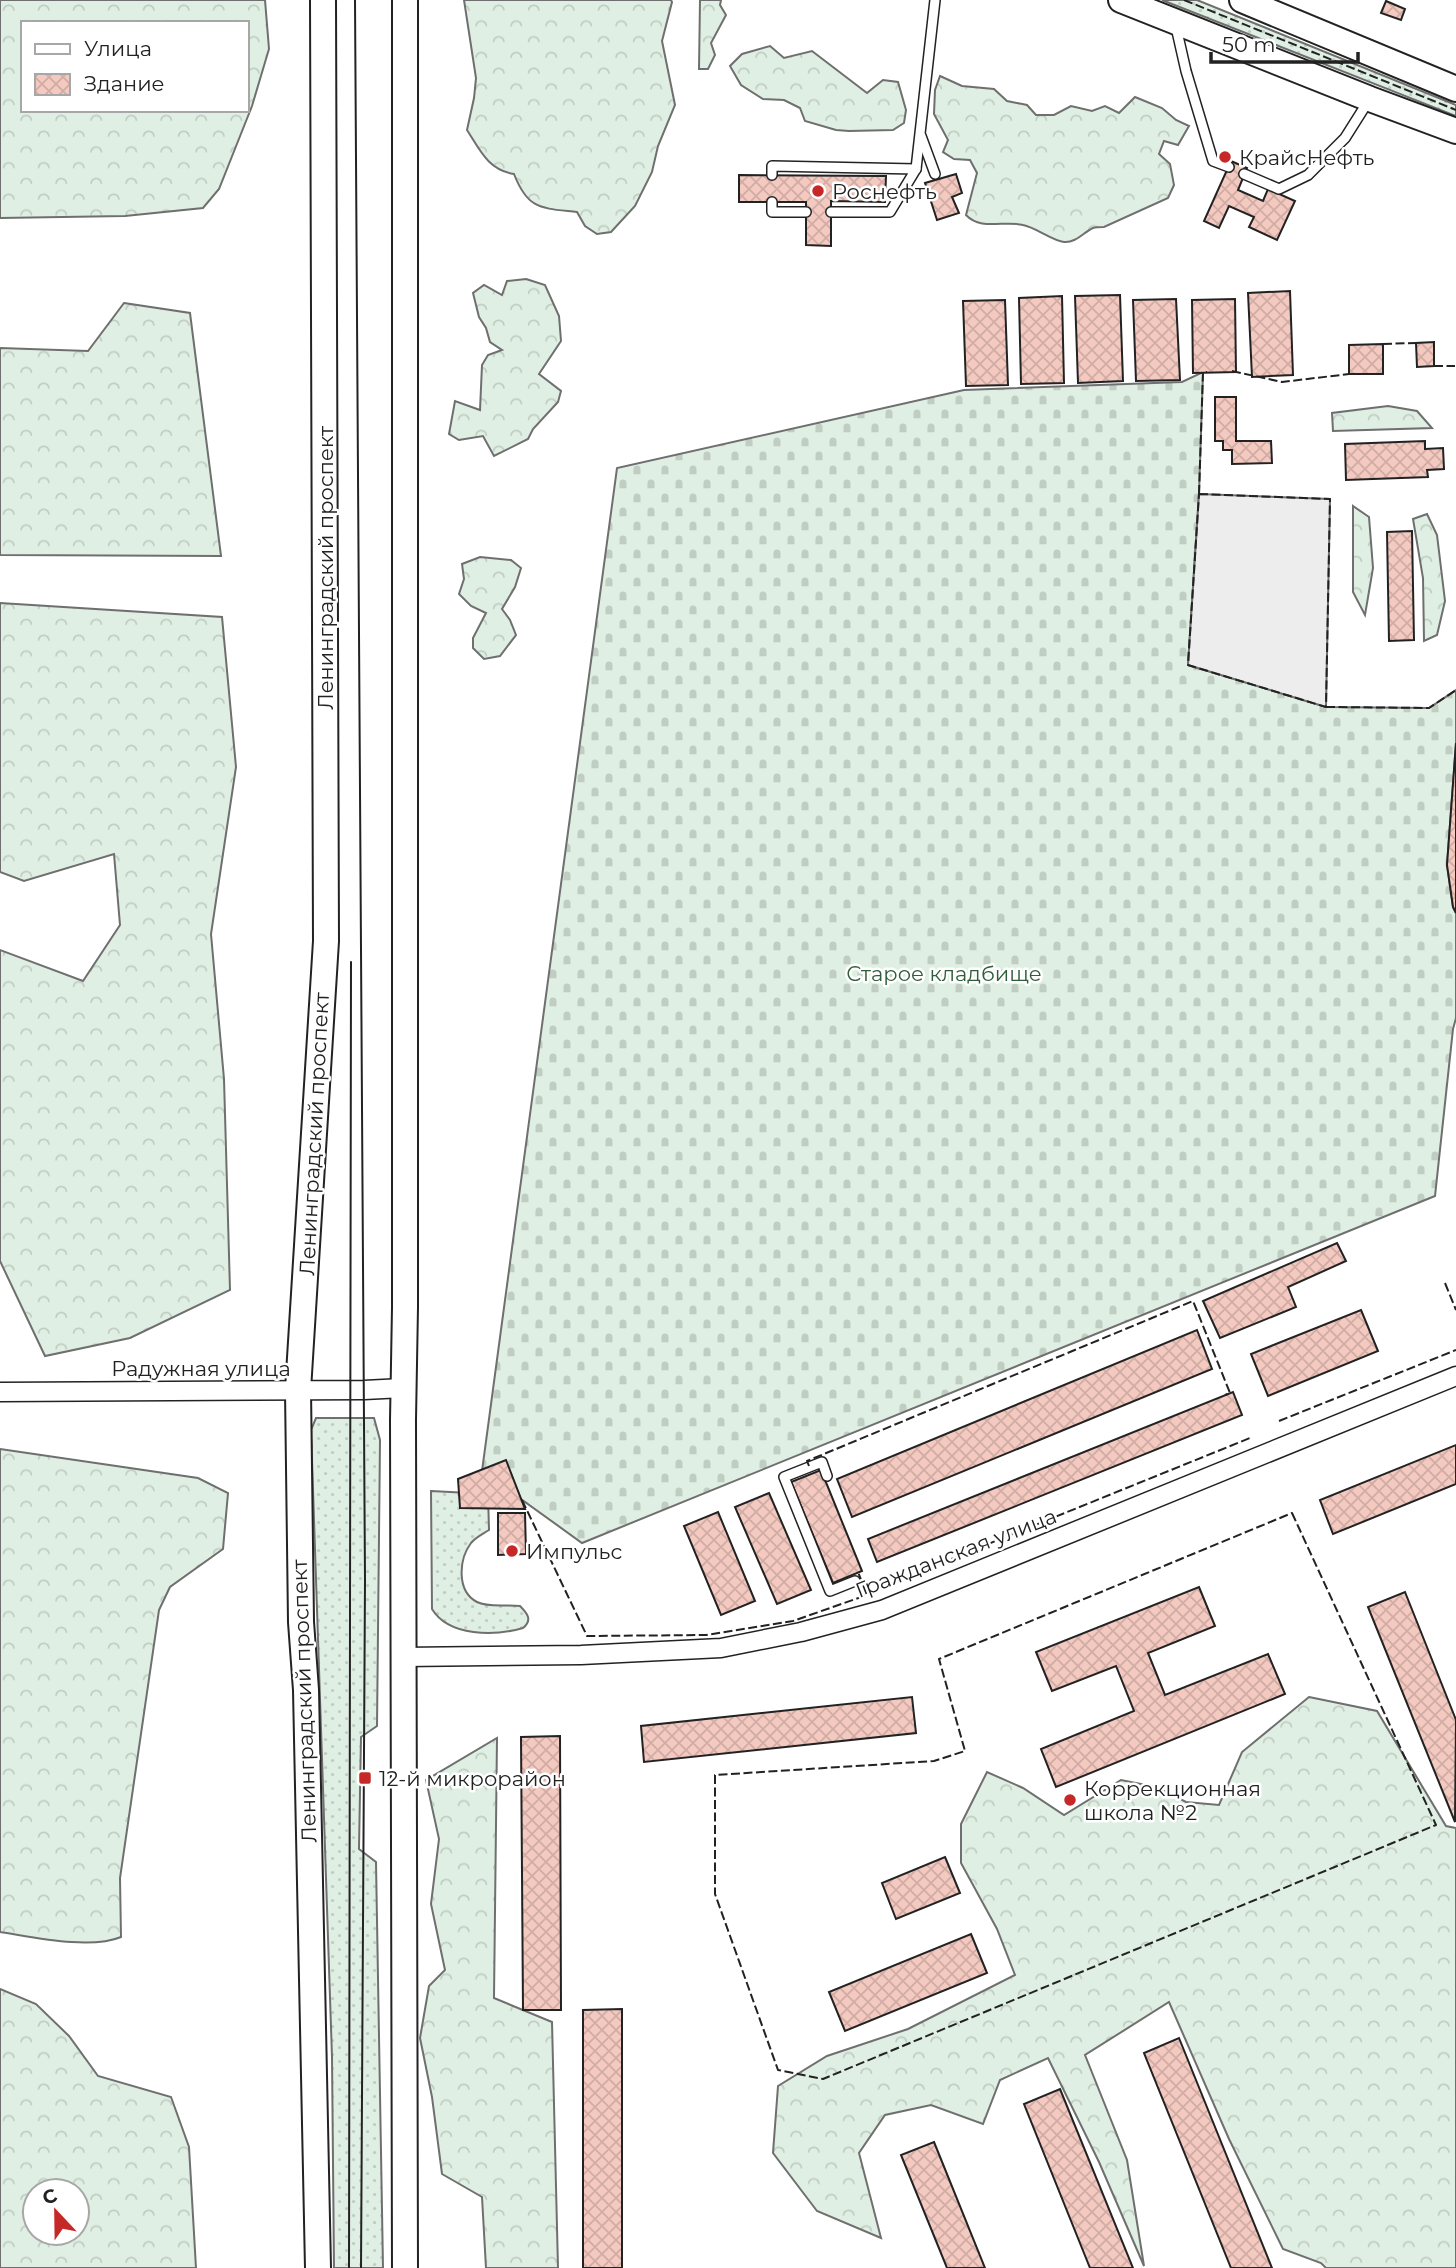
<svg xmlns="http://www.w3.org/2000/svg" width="1456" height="2268" font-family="Montserrat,sans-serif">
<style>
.grass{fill:url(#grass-dots);stroke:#6f6f6f;stroke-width:2}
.forest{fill:url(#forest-crowns);stroke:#6f6f6f;stroke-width:2;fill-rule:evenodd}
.cemetery{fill:url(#cemetery-stones);stroke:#6f6f6f;stroke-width:2}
.parking{fill:#ededed;stroke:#6f6f6f;stroke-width:2}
.building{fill:url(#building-cross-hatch);stroke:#222;stroke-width:2}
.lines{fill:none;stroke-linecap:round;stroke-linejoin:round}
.lane-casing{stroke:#222;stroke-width:12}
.street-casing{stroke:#222;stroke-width:21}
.secondary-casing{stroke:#222;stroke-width:28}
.lane{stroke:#fff;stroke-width:9}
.street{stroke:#fff;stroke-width:18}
.secondary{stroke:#fff;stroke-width:24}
.tram{stroke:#222;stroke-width:2}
.fence{stroke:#222;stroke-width:2;stroke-dasharray:9 3.5;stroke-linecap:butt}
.poi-dot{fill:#c62828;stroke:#fff;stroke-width:2.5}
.labels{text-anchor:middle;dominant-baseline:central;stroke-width:5;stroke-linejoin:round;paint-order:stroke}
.poi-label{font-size:21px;fill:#222;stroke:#fff;text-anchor:start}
.street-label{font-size:21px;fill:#222;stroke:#fff}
.park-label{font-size:21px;fill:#2f5e38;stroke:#fff}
</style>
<defs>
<pattern id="grass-dots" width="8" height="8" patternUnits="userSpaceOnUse" patternTransform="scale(1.75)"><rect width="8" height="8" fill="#e0efe3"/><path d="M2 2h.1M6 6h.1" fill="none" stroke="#c0cdc2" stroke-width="1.8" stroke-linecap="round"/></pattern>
<pattern id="forest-crowns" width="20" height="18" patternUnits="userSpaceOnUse" patternTransform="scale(1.75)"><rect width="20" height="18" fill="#e0efe3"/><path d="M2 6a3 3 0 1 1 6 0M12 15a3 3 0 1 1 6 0" fill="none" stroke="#c0cdc2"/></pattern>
<pattern id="cemetery-stones" width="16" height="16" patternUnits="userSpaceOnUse" patternTransform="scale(1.75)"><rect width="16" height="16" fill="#e0efe3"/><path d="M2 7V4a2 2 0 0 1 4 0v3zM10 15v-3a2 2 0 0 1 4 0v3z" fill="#c0cdc2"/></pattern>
<pattern id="building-cross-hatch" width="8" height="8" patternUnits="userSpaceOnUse" patternTransform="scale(1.75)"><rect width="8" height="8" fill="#f3c9c0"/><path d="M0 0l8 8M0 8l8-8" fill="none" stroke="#d0aca5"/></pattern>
</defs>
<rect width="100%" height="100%" fill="#fff"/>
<!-- grass -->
<g class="grass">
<polygon points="1162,0 1197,0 1456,105 1456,116"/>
<polygon points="316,1418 374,1418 380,1440 377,1726 361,1737 359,1849 376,1862 383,2268 334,2268 332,2057 311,1430"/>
<path d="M 431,1491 L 488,1494 L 489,1530 C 483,1534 476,1537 471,1543 C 459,1559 456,1591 477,1602 C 489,1608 507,1604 520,1606 C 527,1613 533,1620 523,1628 C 495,1636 449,1637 432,1609 Z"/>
</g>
<!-- forest -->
<g class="forest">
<path d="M 0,0 L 265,0 L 269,49 L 252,106 L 219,189 L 203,208 L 125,216 L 0,218 ZM 23,23 L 247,23 L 247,110 L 23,110 Z"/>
<path d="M 464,0 L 671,0 L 672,2 L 662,41 L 675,105 L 658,146 L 652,172 L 635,206 L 611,232 L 597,234 L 585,226 L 577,212 C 541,208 528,210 514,174 C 488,170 480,150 467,130 L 474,98 L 476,78 Z"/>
<polygon points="700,0 721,0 720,5 726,15 711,43 715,55 708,69 699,69"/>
<polygon points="770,46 784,58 812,51 867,93 883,80 898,82 906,110 904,123 893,130 849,131 836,130 805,121 800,108 784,100 763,99 741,85 730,66 742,54"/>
<path d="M 940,76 L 962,86 L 994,89 L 1007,101 L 1027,105 L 1036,115 L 1054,115 L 1071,106 L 1092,111 L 1105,106 L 1119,113 L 1135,97 L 1162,108 L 1176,120 L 1189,126 L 1178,145 L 1164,141 L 1159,154 L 1170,164 L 1174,185 L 1168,198 L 1104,227 C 1100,227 1096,227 1093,228 C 1084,232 1076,243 1064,242 C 1053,241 1035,227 1023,225 C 1004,220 981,231 966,215 L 977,173 L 970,160 L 954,159 L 943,152 L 948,140 L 934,114 L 935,90 Z"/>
<polygon points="526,279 545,285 559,316 561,341 539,374 561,391 558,402 533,429 528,439 494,456 483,436 459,440 449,434 455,401 480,410 482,365 488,355 502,350 490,342 486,328 479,317 473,293 484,285 502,295 507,281"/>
<polygon points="124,303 190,313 221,556 0,555 0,348 88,351"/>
<polygon points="1388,406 1417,411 1432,428 1333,431 1332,413"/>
<polygon points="1353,506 1369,517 1373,568 1365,615 1353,592"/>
<polygon points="1427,514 1437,535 1445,601 1437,635 1424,641 1423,578 1413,519"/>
<polygon points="480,557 511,560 521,568 515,587 502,609 510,620 516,635 500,656 484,659 473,648 473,638 486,613 471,606 459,594 464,579 462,564"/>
<polygon points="0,603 222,617 236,767 211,934 224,1079 230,1290 130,1338 45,1356 0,1261 0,950 83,981 120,925 114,854 24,881 0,872"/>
<path d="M 0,1449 L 198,1478 L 228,1493 L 223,1549 L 170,1587 L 159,1610 L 120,1878 L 121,1937 C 90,1950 33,1937 0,1932 Z"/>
<polygon points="1309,1697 1377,1711 1446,1826 1456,1828 1456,2268 1326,2268 1321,2263 1283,2249 1229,2139 1169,2002 1085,2055 1127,2160 1144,2266 1099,2162 1048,2058 1000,2080 983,2124 931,2105 885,2115 859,2153 881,2238 817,2211 773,2153 778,2086 827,2056 908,2029 1015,1975 997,1929 961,1863 961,1824 987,1772 1023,1788 1064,1815 1121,1780 1156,1787 1186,1802 1219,1805 1242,1752"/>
<polygon points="497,1738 494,1998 552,2022 558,2268 486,2268 482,2197 442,2174 432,2097 420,2038 429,1986 445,1970 431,1904 439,1839 426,1780"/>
<path d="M 0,1989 L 36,2004 L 69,2036 L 98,2076 L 171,2097 L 189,2147 L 196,2268 L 0,2268 ZM 35,2191 L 77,2191 L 77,2233 L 35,2233 Z"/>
</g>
<!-- cemetery -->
<polygon class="cemetery" points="1203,372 1199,494 1188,665 1326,707 1429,708 1456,690 1456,743 1447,865 1453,907 1456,913 1456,1018 1453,1029 1435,1196 582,1543 482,1471 617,468 964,390 1182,382"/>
<!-- parking -->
<polygon class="parking" points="1199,494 1330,499 1326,707 1188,665"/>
<!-- building -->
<g class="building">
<polygon points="1386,1 1405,9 1401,20 1381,13"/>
<polygon points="1231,161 1247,168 1238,190 1263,201 1268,189 1295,201 1277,240 1249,227 1254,217 1229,206 1219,228 1204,221"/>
<polygon points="956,174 962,193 952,197 959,213 937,220 925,183"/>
<polygon points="739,175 886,176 885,202 831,201 831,246 806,245 806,202 739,202"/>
<polygon points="1290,291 1293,375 1252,377 1248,293"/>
<polygon points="1120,295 1123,381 1078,383 1075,296"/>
<polygon points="1062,296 1064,383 1021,384 1019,298"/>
<polygon points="1176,299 1180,380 1136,381 1133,300"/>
<polygon points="1235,299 1236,372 1193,373 1192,300"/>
<polygon points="1005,300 1008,385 966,386 963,301"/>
<polygon points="1434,342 1434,366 1417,367 1416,343"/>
<polygon points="1383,344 1383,374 1349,374 1349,345"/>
<polygon points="1215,397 1236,397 1236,441 1271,441 1272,463 1232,464 1232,450 1223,450 1223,441 1215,441"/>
<polygon points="1425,441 1425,449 1443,448 1444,469 1427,470 1428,477 1346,480 1345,444"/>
<polygon points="1412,531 1414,640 1389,641 1387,532"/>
<polygon points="1456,743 1456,913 1453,907 1447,865"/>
<polygon points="1337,1243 1346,1261 1288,1287 1296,1307 1220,1338 1203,1301"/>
<polygon points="1361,1310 1378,1351 1268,1396 1251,1354"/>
<polygon points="1197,1330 1212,1369 852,1517 837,1479"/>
<polygon points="1233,1392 1242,1415 877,1562 868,1539"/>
<polygon points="1456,1445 1456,1484 1333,1534 1320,1500"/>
<polygon points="506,1460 525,1509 460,1508 458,1479"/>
<polygon points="821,1470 862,1571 833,1583 791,1482"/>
<polygon points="769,1493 811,1590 777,1604 735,1507"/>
<polygon points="718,1512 755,1601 721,1615 684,1526"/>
<polygon points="498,1513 525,1513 526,1554 498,1555"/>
<polygon points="1199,1587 1215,1626 1148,1653 1165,1695 1268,1654 1285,1694 1056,1787 1041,1749 1134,1711 1116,1666 1052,1691 1036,1652"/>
<polygon points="1405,1592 1456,1720 1455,1822 1368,1607"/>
<polygon points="912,1697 916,1733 644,1762 641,1726"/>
<polygon points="560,1736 561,2010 523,2010 521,1737"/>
<polygon points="945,1857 960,1893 896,1919 882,1883"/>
<polygon points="971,1934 987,1973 845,2031 829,1992"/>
<polygon points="622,2009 622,2268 583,2268 583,2010"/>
<polygon points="1179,2038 1272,2268 1231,2268 1144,2053"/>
<polygon points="1060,2089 1133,2268 1090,2268 1024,2104"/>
<polygon points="934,2142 985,2268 947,2268 901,2155"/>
</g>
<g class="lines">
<defs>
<g id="lane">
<polyline points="1176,27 1186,71 1213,161 1229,167"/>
<polyline points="921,136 935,174"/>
<polyline points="1244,174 1279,189 1308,175 1345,138 1369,100"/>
<polyline points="772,175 772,166 916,169 935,0"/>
<polyline points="772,202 772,212 806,212"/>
<polyline points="831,212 890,212 916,169"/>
<polyline points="827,1476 822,1462 784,1477 830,1591 855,1581"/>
</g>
<g id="street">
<polyline points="0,1392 364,1390 403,1388"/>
<polyline points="403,1657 581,1655 721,1648 801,1632 882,1610 1456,1376"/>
</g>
<g id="secondary">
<polyline points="405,0 405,1307 403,1420 405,2268"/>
<polyline points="1121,0 1370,99 1456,131"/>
<polyline points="1242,0 1456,89"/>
<polyline points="318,2268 306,1690 301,1622 298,1390 326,941 323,0"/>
</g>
</defs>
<!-- lane casing -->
<use href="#lane" class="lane-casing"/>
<!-- street casing -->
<use href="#street" class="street-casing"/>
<!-- secondary casing -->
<use href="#secondary" class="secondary-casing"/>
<!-- lane -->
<use href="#lane" class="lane"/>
<!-- street -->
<use href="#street" class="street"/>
<!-- secondary -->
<use href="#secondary" class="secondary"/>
<!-- tram -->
<g class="tram">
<polyline points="355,0 365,1581 361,2268"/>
<path d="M 349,2268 C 350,1833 353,1398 351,962"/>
</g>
<!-- fence -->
<g class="fence">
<polyline points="1184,0 1456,110"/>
<polyline points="1383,344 1416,343"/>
<polyline points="1434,366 1455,366"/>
<polyline points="1232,371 1282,382 1349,374"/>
<polygon points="1199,494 1330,499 1326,707 1188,665"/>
<polyline points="1199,494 1203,372 1207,372"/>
<polyline points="1326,707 1429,708 1456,690"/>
<polyline points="1445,1283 1456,1310"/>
<polyline points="1279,1421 1456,1350"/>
<polyline points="809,1466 807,1461 1193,1301 1230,1393 1225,1395"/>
<polyline points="522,1500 587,1636 706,1635 793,1621 867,1595 858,1572"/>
<polygon points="1292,1513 1436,1825 823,2079 778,2070 715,1894 715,1775 934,1761 965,1751 939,1659"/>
<polyline points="882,1587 1250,1438"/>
</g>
</g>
<!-- markers -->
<g class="poi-dot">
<circle cx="1225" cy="157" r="7"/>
<circle cx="818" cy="191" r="7"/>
<circle cx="512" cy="1551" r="7"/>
<rect x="358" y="1771" width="14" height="14" rx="3.5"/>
<circle cx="1070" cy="1800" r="7"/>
</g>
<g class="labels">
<!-- poi labels -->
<g class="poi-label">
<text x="1239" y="157">КрайсНефть</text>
<text x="832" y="191">Роснефть</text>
<text x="526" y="1551">Импульс</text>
<text x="379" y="1778">12-й микрорайон</text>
<text x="1084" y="1788">Коррекционная<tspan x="1084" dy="24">школа №2</tspan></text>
</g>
<!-- street labels -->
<g class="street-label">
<text transform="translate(325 568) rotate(-90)">Ленинградский проспект</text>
<text transform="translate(314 1134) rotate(-87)">Ленинградский проспект</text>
<text x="201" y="1368">Радужная улица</text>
<text transform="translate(956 1553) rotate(-21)">Гражданская улица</text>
<text transform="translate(304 1701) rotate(-92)">Ленинградский проспект</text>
</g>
<!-- park labels -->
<g class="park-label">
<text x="944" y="973">Старое кладбище</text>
</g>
</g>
<!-- legend -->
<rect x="21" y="21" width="228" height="91" fill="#ffffff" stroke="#a7a7a7" stroke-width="2"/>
<rect x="35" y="44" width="35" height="10" fill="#ffffff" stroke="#a7a7a7" stroke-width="2"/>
<text x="84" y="56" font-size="21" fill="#222222">Улица</text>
<rect x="35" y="74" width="35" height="21" fill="url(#building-cross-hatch)" stroke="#a7a7a7" stroke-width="2"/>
<text x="84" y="91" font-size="21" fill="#222222">Здание</text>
<!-- north arrow -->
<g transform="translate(56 2212) rotate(338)"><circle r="33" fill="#ffffff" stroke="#a7a7a7" stroke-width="2"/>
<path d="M0-5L12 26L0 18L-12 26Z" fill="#c62828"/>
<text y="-10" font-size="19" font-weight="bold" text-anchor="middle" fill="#222222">С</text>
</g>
<!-- scale -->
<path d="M1211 52v10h147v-10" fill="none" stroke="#222222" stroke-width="3.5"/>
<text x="1222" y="52" font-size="21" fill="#222222" stroke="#ffffff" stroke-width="5" paint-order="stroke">50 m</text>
</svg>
